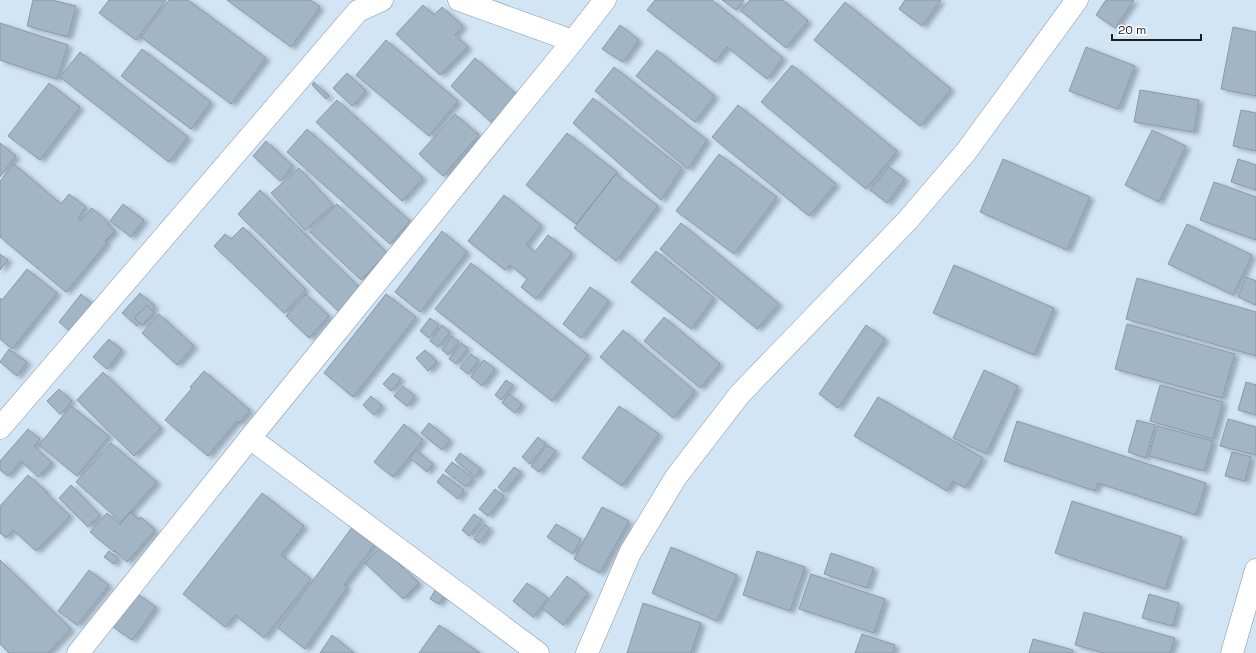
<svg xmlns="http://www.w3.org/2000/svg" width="1256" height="653" font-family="'Space Grotesk',sans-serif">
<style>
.building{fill:#a1b5c4;stroke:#879aa9;filter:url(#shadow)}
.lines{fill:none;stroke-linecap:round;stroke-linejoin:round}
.minor-casing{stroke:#8497a5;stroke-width:23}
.minor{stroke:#fff;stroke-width:22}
</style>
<defs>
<filter id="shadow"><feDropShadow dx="4.5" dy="2.5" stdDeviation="2" flood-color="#0004"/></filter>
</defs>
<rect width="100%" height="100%" fill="#d1e5f5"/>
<!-- building -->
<g class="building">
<polygon points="33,0 52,0 76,6 68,37 27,26"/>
<polygon points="109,0 166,0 136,40 99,13"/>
<polygon points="169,0 188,0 266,58 231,104 141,37"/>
<polygon points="227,0 311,0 320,7 291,47"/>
<polygon points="655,0 712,0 783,58 767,79 727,47 715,62 647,10"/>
<polygon points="722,0 744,0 736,10"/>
<polygon points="750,0 783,0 808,21 786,48 741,11"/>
<polygon points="905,0 941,0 922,26 899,9"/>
<polygon points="1106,0 1134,0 1115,28 1096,15"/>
<polygon points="845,2 951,89 920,126 814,40"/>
<polygon points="423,5 434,15 442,7 463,26 455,35 468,47 440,75 396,34"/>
<polygon points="0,23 68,45 57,79 0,60"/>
<polygon points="620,25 639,40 623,62 602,49"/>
<polygon points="1233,27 1256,32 1256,96 1221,89"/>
<polygon points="386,40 458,101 429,136 356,75"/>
<polygon points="1086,47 1135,66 1118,109 1069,91"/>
<polygon points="142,49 211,102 191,129 121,76"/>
<polygon points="657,50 715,96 695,122 636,76"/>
<polygon points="80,52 188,137 169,162 60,77"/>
<polygon points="475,58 516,94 492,123 451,86"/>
<polygon points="792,65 897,151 866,189 761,102"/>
<polygon points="614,67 707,140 688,169 595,91"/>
<polygon points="347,73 366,91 352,106 333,88"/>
<polygon points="314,82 329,96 326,99 312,85"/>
<polygon points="49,83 80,107 40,160 8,136"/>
<polygon points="1140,90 1199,100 1194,132 1134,122"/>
<polygon points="593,98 682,168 661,200 573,123"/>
<polygon points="337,100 423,178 402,201 316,122"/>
<polygon points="738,105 836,184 809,216 712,137"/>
<polygon points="1241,110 1256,113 1256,151 1233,146"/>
<polygon points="455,114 479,135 443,176 419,154"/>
<polygon points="307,129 410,221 390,244 287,152"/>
<polygon points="1152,130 1186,146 1159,202 1125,185"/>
<polygon points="567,133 617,172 576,224 526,185"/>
<polygon points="266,141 293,166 280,181 253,156"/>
<polygon points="0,143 16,156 0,177"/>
<polygon points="719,154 777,197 734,254 676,211"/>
<polygon points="1003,159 1090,197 1067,250 980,212"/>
<polygon points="1238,159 1256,165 1256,190 1231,182"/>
<polygon points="14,164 61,204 69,194 86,207 78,218 81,221 92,208 109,223 108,225 115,231 105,241 107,243 66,292 0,237 0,181"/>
<polygon points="889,167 905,179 887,203 870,190"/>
<polygon points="299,168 333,205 305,230 271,193"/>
<polygon points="616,174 658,206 616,261 574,228"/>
<polygon points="1214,182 1256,197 1256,240 1200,220"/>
<polygon points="260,190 362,290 340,313 238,214"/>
<polygon points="504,195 541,225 526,245 535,252 548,235 572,253 536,299 521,287 527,279 510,265 505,270 468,241"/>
<polygon points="123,204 144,220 131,237 110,221"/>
<polygon points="337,204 387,253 361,280 310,232"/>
<polygon points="681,223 779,304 757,329 660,249"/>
<polygon points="1187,224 1252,255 1233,295 1168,264"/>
<polygon points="243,227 306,290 284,313 214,246 225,234 231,239"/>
<polygon points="442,231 467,252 420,312 395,292"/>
<polygon points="656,251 714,298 691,329 631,282"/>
<polygon points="0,254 8,260 0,270"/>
<polygon points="471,263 588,355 552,401 435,309"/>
<polygon points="954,265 1054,308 1034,355 933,313"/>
<polygon points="27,269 57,293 12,349 0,339 0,298 2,300"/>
<polygon points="1246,277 1256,281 1256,305 1238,297"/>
<polygon points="1137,278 1256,312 1256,356 1126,319"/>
<polygon points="590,287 609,301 581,338 563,324"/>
<polygon points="140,293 155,306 137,326 122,313"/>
<polygon points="81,294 94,305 72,333 59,322"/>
<polygon points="306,294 329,316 309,338 286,316"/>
<polygon points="386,294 416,317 353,397 324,373"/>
<polygon points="147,305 154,313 142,325 134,318"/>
<polygon points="159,314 194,346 177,365 142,333"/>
<polygon points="664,317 720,364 700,388 644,341"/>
<polygon points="430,318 439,325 429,338 420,331"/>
<polygon points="1127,324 1235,354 1222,398 1115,369"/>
<polygon points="442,325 450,332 438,347 430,341"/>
<polygon points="866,325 885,339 838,408 819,394"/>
<polygon points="623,330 695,391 673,418 600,357"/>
<polygon points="452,336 459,342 448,355 442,350"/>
<polygon points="109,339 122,350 107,369 93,357"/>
<polygon points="461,343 468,348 456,364 449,359"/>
<polygon points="9,349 27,362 17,376 0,362"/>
<polygon points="425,350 437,362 428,371 416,358"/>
<polygon points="471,354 479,360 468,374 460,368"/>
<polygon points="484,360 495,369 482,386 471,377"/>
<polygon points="984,370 1018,386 986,454 953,438"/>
<polygon points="204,371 250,410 239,423 237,421 208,456 165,420 192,388 190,387"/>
<polygon points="103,372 161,428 134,456 77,400"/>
<polygon points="393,373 401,379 391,391 383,384"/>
<polygon points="506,380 513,385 501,400 495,395"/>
<polygon points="1246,382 1256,385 1256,415 1238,410"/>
<polygon points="1160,385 1223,402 1213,439 1150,421"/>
<polygon points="403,386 415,396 407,406 394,396"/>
<polygon points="59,389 72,401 60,414 47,401"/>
<polygon points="509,394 522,404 515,413 502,403"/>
<polygon points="371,396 382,406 374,415 363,405"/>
<polygon points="878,397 983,458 965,488 953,481 947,491 854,436"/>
<polygon points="71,406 109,436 77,476 39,445"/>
<polygon points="619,406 659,434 622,486 582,458"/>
<polygon points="1228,419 1256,427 1256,455 1220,446"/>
<polygon points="1137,420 1155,425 1146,458 1128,452"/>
<polygon points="1017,421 1206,483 1196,515 1098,483 1095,491 1004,461"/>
<polygon points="429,423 450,440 442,450 421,433"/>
<polygon points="404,424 423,440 393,477 374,462"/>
<polygon points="1157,426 1213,441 1204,471 1149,456"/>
<polygon points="28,429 40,439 34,446 52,463 38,477 21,461 8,476 0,470 0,461"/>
<polygon points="538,437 546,444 530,464 522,457"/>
<polygon points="111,443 157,482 121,522 76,482"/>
<polygon points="547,445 556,451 539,472 531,466"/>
<polygon points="416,450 433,464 427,472 410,458"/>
<polygon points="1232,452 1251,457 1245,481 1225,476"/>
<polygon points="460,453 481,469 475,477 455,460"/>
<polygon points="452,462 473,478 466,487 445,471"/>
<polygon points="514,467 521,472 504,492 498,487"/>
<polygon points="443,474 464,490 458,499 437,482"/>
<polygon points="28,475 47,492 46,493 70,516 36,551 13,530 6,538 0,533 0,506"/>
<polygon points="71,485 100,515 88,527 59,498"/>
<polygon points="495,489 504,496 488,516 479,509"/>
<polygon points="262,493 304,526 281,555 311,579 264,638 235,615 225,627 183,594"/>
<polygon points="1072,501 1182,537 1165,589 1055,553"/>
<polygon points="602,507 629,521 600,573 574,559"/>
<polygon points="131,512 138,519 141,517 155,530 127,562 115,551 114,552 90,532 107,513 120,524"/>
<polygon points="474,514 482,520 469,536 462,530"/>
<polygon points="485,524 490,529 479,543 474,539"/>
<polygon points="556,524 581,539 573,554 547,537"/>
<polygon points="353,526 376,543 344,585 347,587 305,649 278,628"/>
<polygon points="381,547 419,583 403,599 365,563"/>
<polygon points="671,547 737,575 717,621 652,593"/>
<polygon points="109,551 118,558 114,564 104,557"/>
<polygon points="757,551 805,567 790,611 743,595"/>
<polygon points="831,553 874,568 867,588 824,574"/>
<polygon points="0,560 71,629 48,653 9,653 0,644"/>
<polygon points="89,570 109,585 77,625 58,611"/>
<polygon points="811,574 885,599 874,633 799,609"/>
<polygon points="567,576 588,593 563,625 542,608"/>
<polygon points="527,583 548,598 533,617 513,601"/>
<polygon points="438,585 447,590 439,604 430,599"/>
<polygon points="136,593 156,607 132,640 113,627"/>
<polygon points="1149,594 1179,603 1173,626 1142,618"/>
<polygon points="643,603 701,623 691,653 627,653"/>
<polygon points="1084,612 1175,638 1170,653 1104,653 1075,645"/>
<polygon points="439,625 480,653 419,653"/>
<polygon points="862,634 895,645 893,653 855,653"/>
<polygon points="332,635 354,653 320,653"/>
<polygon points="1033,639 1073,650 1072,653 1029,653"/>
</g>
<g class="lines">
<defs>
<g id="minor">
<polyline points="459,0 573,41"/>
<polyline points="0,428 358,11 382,0"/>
<polyline points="250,438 538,653"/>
<polyline points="78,653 250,438 573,41 605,0"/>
<polyline points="587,653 630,553 676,477 740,394 907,221 965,153 1077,0"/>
<polyline points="1232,653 1256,570"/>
</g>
</defs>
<!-- minor casing -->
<use href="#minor" class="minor-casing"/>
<!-- minor -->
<use href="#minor" class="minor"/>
</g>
<!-- scale -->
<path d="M1112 34v6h89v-6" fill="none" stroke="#161d23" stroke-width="2"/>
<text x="1118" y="34" font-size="12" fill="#161d23" stroke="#ffffff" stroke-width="3" paint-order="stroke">20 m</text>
</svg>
